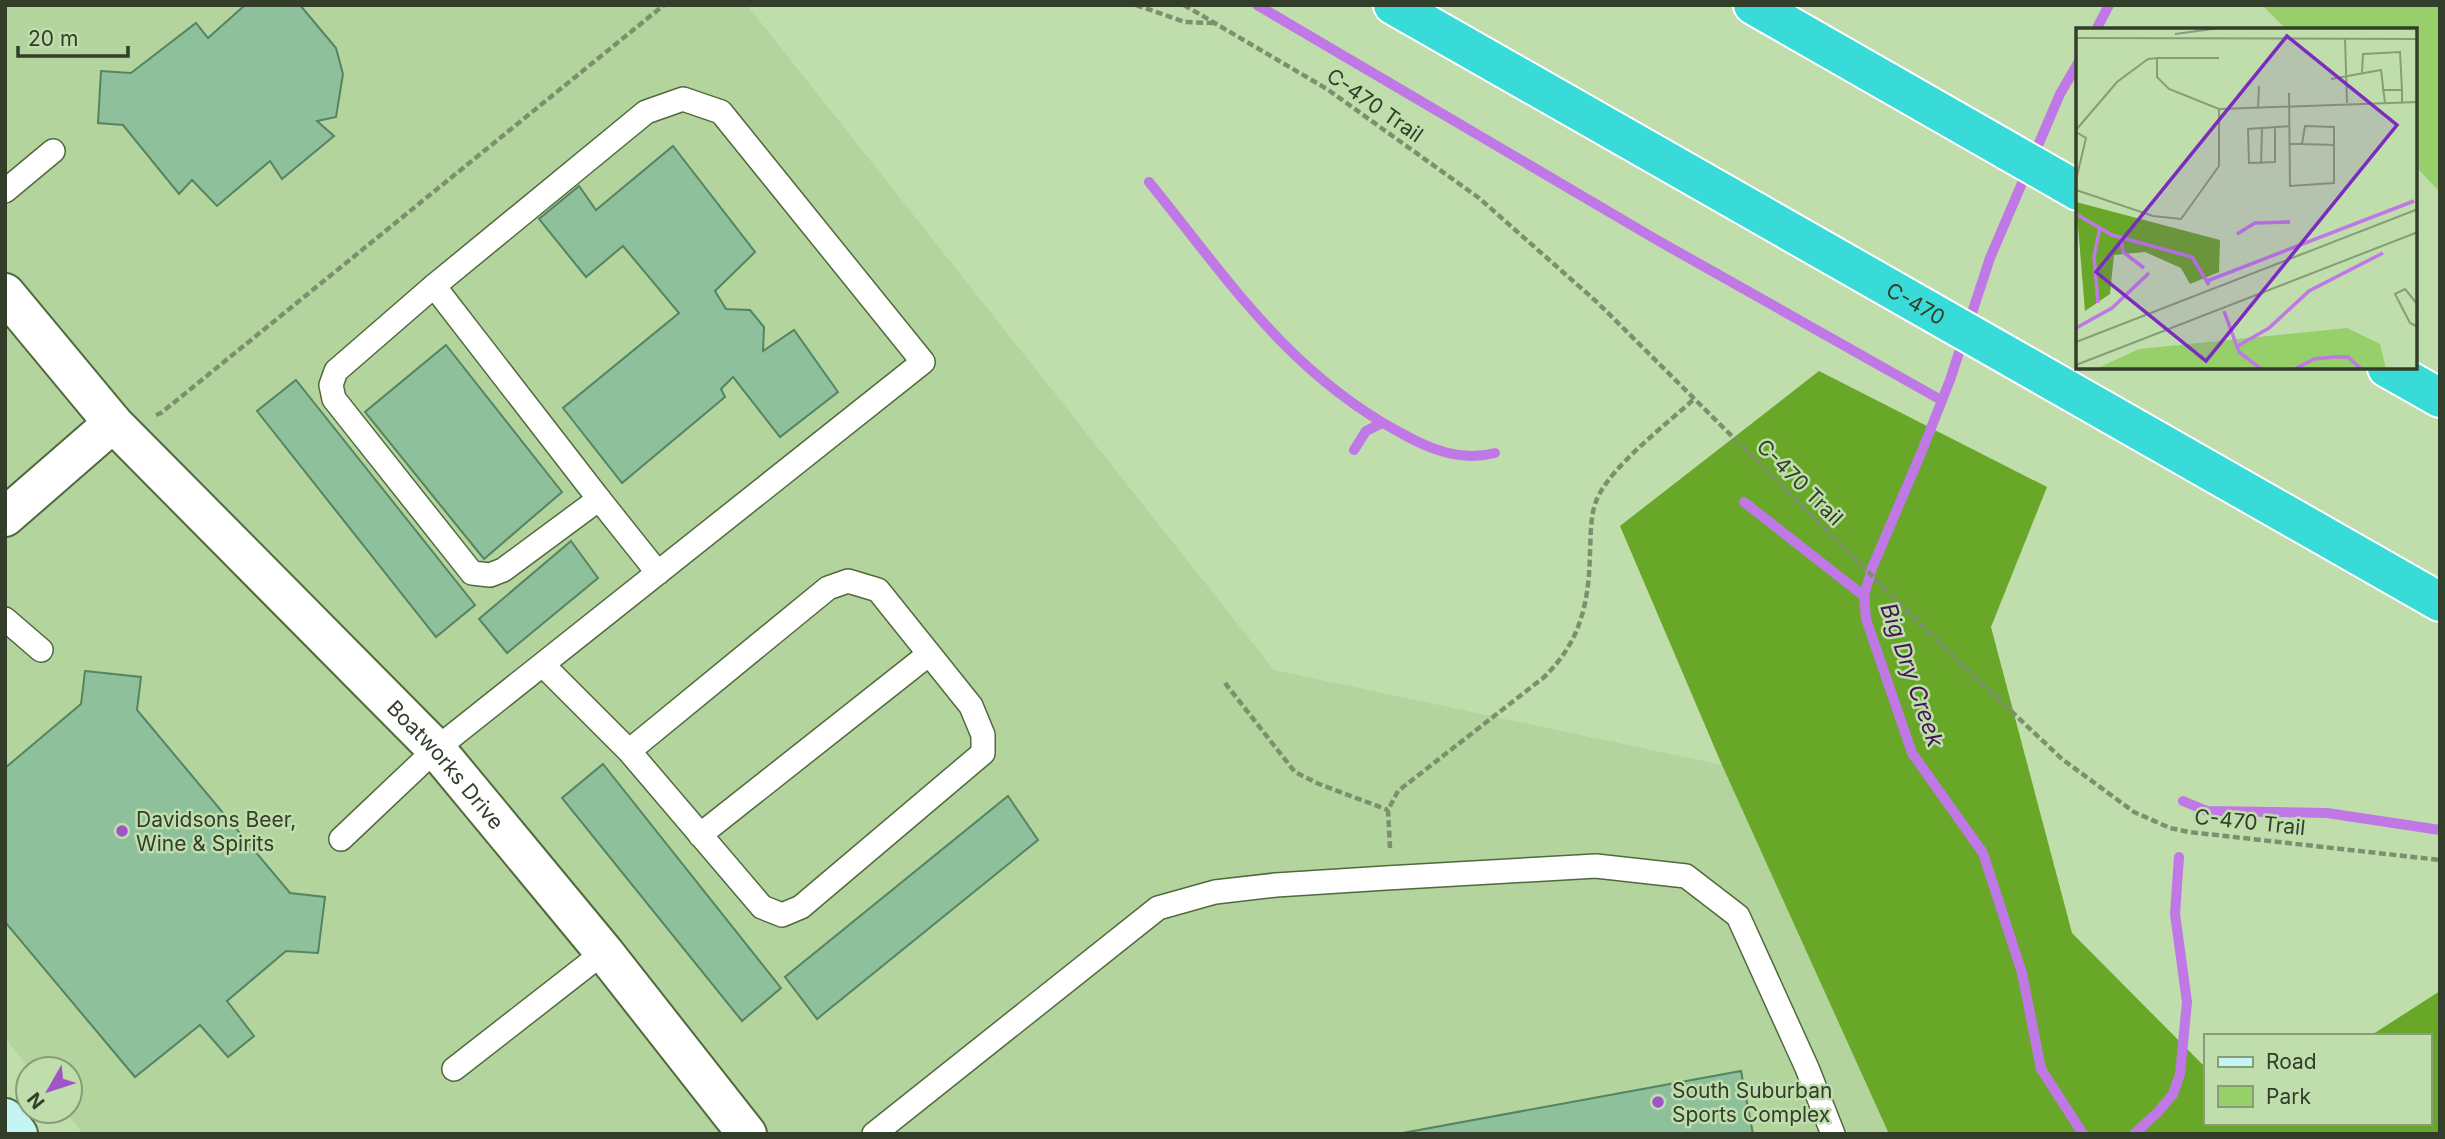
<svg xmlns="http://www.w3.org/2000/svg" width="2445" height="1139" font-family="Inter,sans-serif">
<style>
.built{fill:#b3d49c}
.green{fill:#97cf6b}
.forest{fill:#68a727}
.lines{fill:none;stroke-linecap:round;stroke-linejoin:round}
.stream{stroke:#bf78e5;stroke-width:10}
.building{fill:#8ec09c;stroke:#558462;stroke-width:2}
.service-casing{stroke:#50693d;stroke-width:26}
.minor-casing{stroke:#50693d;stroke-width:42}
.secondary-casing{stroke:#50693d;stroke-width:42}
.motorway-casing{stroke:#fff;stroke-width:42}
.path{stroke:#7c906e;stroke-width:4.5;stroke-dasharray:7 3.5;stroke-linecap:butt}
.service{stroke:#fff;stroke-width:23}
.minor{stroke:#fff;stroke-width:38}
.secondary{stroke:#c4f4f3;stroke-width:38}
.motorway{stroke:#39dbd8;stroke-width:38}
.poi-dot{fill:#a054c6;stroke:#c0ddac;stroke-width:2.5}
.labels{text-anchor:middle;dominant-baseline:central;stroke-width:5;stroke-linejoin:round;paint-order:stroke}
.street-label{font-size:21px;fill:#323d2a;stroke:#c0ddac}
.poi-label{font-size:21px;fill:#323d2a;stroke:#c0ddac;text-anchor:start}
.water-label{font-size:23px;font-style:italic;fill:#421357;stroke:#c0ddac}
.inset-river{fill:none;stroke:#bf78e5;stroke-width:3.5}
.inset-road{fill:none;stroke:#879d78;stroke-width:2}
.view{fill:#7b2cbf;fill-opacity:0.15;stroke:#7b2cbf;stroke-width:3.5}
.inset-edge{fill:none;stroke:#323d2a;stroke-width:3.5}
</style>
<rect width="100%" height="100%" fill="#c0ddac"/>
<!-- built -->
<polygon class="built" points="5,5 747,5 1274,670 1722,765 1889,1134 83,1134 65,1111 70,1111 70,1069 30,1069 5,1038"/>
<!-- green -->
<polygon class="green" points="2262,5 2440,5 2440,192 2415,166 2415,30 2287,30"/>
<!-- forest -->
<polygon class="forest" points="1819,371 2047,487 1991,627 2072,933 2205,1067 2205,1123 2429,1123 2429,1036 2370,1036 2440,991 2440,1134 1889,1134 1722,765 1620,526"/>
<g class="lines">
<!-- stream -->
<g class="stream">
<polyline points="1257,5 1657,240 1941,400"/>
<polyline points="2096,30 2109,5"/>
<polyline points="2078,63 2060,94 1990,258 1950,380 1922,451 1872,568 1864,596 1866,619 1912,753 1983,853 2022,973 2041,1069 2083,1134"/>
<path d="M 1149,182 C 1227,278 1287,371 1399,432 C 1429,449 1460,462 1495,453"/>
<polyline points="1354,450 1366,431 1382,423"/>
<polyline points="1744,502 1864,596"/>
<polyline points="2183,801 2207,811 2327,813 2440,830"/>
<polyline points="2134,1134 2158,1112 2173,1094 2180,1074 2187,1002 2175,914 2179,857"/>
</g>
</g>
<!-- building -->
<g class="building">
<polygon points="245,5 300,5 336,48 343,74 336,117 317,121 334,136 282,179 270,161 217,206 192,180 179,194 123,125 98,123 101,71 131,73 196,23 208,38"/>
<polygon points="673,146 755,252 715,291 726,309 750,310 764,327 763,351 794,330 838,392 780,437 733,377 721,389 725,397 622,483 563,408 679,313 623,246 586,277 539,219 579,186 596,210"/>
<polygon points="446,345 562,492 484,559 365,412"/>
<polygon points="296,380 475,605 436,637 257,411"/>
<polygon points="571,541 598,578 507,653 479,619"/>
<polygon points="85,671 141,677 137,710 290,893 325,897 318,953 286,951 227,1001 254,1036 228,1057 200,1025 135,1077 5,922 5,768 81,704"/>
<polygon points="603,764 781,988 742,1021 562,798"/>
<polygon points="1008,796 1038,840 817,1019 785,977"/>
<polygon points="1741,1071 1753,1134 1397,1134"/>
</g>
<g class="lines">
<defs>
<g id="service">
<polyline points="5,191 53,151"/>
<polyline points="434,286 599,499"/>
<polyline points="5,619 41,650"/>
<polyline points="543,665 629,751 762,907 782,915 801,907 983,753 983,735 971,706 878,590 848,581 828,588 629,751"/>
<polyline points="700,835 929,654"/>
<polyline points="341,839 436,749 923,362 721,112 683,99 646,112 434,286 336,371 331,385 334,399 472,573 490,575 503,570 599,499 658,573"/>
<polyline points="454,1069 604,952"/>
<polyline points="874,1134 1158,908 1215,892 1276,885 1386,878 1596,866 1686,876 1738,916 1807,1068 1833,1134"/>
</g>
<g id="minor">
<path id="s1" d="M 5,293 L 113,423 L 436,749 L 604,952 L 747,1134"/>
<polyline points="5,517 113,423"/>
</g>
<polyline id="secondary" points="5,1118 18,1134"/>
<g id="motorway">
<path id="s2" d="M 1393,5 L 2440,602"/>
<polyline points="1753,5 2078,191"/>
<polyline points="2387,368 2440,398"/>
</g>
</defs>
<!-- service casing -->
<use href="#service" class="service-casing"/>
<!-- minor casing -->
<use href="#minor" class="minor-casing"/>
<!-- secondary casing -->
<use href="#secondary" class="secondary-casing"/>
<!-- motorway casing -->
<use href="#motorway" class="motorway-casing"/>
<!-- path -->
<g class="path">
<polyline points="1136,5 1185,22 1213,23"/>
<polyline points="1184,5 1327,89 1479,198 1598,303 1958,661 2062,759 2134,812 2170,828 2189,832 2440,860"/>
<polyline points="156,415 161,413 664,5"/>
<polyline points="1225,683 1295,772 1319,784 1388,810"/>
<path d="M 1390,848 L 1388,810 L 1398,791 L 1543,678 C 1581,642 1589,602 1590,552 C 1591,534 1590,515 1597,499 C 1611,466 1667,424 1694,399"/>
</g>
<!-- service -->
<use href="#service" class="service"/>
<!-- minor -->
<use href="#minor" class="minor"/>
<!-- secondary -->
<use href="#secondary" class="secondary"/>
<!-- motorway -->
<use href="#motorway" class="motorway"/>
</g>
<!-- markers -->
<g class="poi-dot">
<circle cx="122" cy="831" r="7"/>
<circle cx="1658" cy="1102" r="7"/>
</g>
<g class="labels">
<!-- street labels -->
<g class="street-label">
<text transform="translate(1375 105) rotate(35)">C-470 Trail</text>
<text stroke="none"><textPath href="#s2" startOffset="602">C-470</textPath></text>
<text transform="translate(1800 482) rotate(45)">C-470 Trail</text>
<text stroke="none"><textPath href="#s1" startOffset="646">Boatworks Drive</textPath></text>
<text transform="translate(2250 822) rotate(6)">C-470 Trail</text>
</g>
<!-- poi labels -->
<g class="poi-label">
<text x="136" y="819">Davidsons Beer,<tspan x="136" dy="24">Wine &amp; Spirits</tspan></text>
<text x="1672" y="1090">South Suburban<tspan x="1672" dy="24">Sports Complex</tspan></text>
</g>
<!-- water labels -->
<g class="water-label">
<text transform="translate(1912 675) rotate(71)">Big Dry Creek</text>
</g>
</g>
<!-- overview -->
<g transform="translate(2076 28)">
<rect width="341" height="341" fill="#c0ddac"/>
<path d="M 271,300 L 304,316 L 310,341 L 20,341 L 63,321 Z" fill="#97cf6b"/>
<path d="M 0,174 L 144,212 L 143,244 L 114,256 L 105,240 L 69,224 L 38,227 L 34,266 L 9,283 Z" fill="#68a727"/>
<path class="inset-river" d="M 0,186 L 36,207 L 116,229 L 133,257M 161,206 L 179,195 L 214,194M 45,210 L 47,224 L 68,240M 131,253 L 338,173M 22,275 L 18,229 L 24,199M 148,283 L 163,324 L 185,341M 0,300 L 36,280 L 73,245M 160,319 L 193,300 L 233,263 L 307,225M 219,341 L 238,331 L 258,329 L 272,329 L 285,341"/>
<path class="inset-road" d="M 99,6 L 144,0M 0,10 L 342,11M 269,10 L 271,75M 81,30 L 143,30M 286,45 L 287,26 L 324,24 L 326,62M 255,51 L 305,42 L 309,75M 306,62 L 326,62 L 326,75M 213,65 L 214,158 L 258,155 L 258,99 L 229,98 L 226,116 L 214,116M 182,81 L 183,58M 199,99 L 199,134 L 173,135 L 172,101 L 214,98M 0,102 L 41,54 L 72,31 L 81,30 L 81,49 L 93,61 L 143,81 L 342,74M 0,104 L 10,110 L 0,152M 226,116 L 259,117M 185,136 L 186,100M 0,162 L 77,188 L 105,191 L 143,138 L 143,81M 342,277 L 329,261 L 319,266 L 334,295 L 342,299M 0,314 L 342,181M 0,337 L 342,204"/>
<path class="view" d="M 211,8 L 321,97 L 130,333 L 20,244 Z"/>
<rect width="341" height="341" class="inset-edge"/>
</g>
<!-- border -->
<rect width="2445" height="1139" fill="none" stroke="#323d2a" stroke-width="14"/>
<!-- legend -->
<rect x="2204" y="1034" width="228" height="91" fill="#c0ddac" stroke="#879d78" stroke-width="2"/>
<rect x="2218" y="1057" width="35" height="10" fill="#c4f4f3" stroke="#879d78" stroke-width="2"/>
<text x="2266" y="1069" font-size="21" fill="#323d2a">Road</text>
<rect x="2218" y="1086" width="35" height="21" fill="#97cf6b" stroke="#879d78" stroke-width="2"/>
<text x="2266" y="1104" font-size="21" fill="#323d2a">Park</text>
<!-- north arrow -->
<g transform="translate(49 1090) rotate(231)"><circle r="33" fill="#c0ddac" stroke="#879d78" stroke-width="2"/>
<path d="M0-5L12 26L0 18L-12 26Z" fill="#a054c6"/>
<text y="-10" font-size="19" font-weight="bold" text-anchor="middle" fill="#323d2a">N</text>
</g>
<!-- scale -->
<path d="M18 46v10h110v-10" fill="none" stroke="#323d2a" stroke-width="3.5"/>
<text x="28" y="46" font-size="21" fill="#323d2a" stroke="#c0ddac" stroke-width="5" paint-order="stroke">20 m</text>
</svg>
